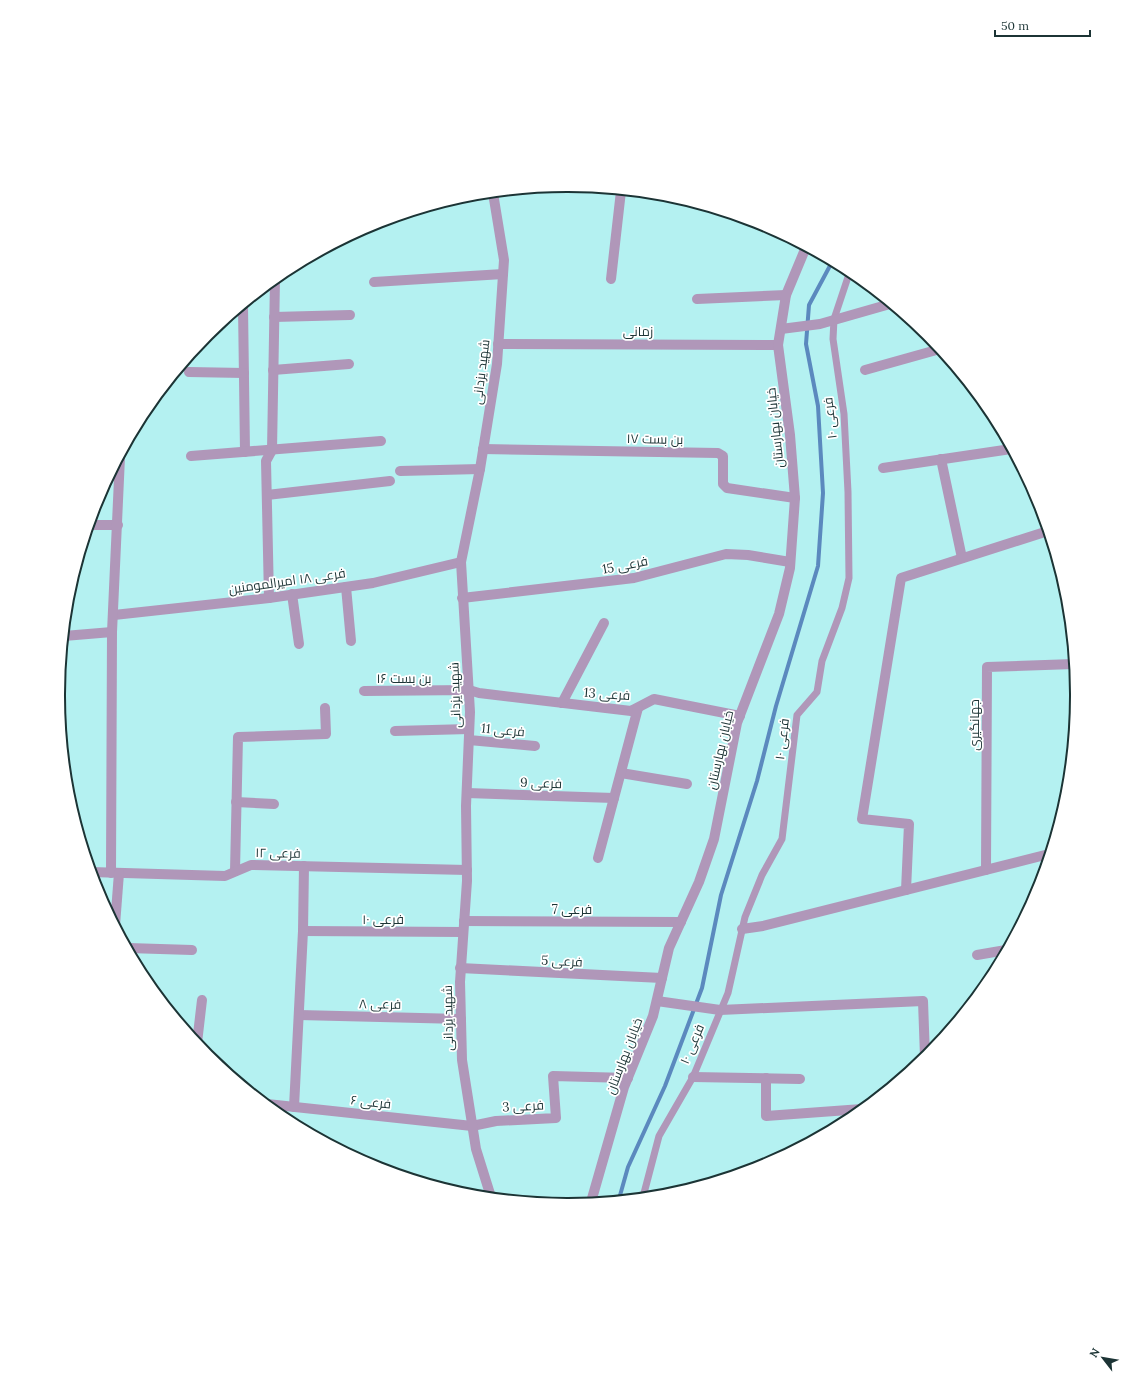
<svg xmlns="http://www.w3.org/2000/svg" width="1135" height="1390" font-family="Lora,Cairo,serif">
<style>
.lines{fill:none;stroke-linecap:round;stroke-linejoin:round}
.stream{stroke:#5b89be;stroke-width:4}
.service{stroke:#b097b9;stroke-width:7}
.minor{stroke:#b097b9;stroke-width:10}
.tertiary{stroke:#b097b9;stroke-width:10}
.labels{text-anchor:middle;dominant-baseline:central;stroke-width:3.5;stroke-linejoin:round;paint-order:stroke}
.street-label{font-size:13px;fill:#1c3435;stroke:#fff}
.rim{fill:none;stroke:#1c3435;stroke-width:2}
</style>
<rect width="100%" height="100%" fill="#b4f1f1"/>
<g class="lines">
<!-- stream -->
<polyline class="stream" points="619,1199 628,1167 665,1086 702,988 721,895 757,781 776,706 818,566 823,493 818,406 806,344 809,305 832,262"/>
<!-- service -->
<polyline class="service" points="643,1197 659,1136 693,1077 728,993 745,917 762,875 782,839 797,715 817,692 822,661 842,608 849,578 848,492 844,414 833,339 834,319 850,271"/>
<!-- minor -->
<g class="minor">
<polyline points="611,279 621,191"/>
<polyline points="374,282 503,274"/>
<polyline points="697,299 786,295"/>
<polyline points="243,306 245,452"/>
<polyline points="274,317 350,315"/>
<polyline points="781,329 820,324 890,304"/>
<polyline points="498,344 778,345"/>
<polyline points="273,370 349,364"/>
<polyline points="865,370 940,349"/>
<polyline points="189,372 244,373"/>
<polyline points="483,449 718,453 723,456 723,484 727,488 795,498"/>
<polyline points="191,456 381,441"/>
<polyline points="941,459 962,558"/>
<polyline points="883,468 1011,449"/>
<polyline points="400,471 480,469"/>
<polyline points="267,495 390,481"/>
<polyline points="89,525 118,525"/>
<polyline points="346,587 351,641"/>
<polyline points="292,594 299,644"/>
<polyline points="269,598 266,461 272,450 275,279"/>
<polyline points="462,598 634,578 726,554 748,555 790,562"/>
<polyline points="114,615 269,598 373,583 461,562"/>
<polyline points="64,636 112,632"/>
<polyline points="364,691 469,690 479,693 631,711 654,699 740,716"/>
<polyline points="562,703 604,623"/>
<polyline points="395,731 469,729"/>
<polyline points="469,740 535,746"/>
<polyline points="621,773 687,784"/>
<polyline points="467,793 614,798"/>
<polyline points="236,802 274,804"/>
<polyline points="598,858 638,708"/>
<polyline points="986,870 987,667 1074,664"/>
<polyline points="235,871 238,737 326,734 325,708"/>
<polyline points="91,872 225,876 251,865 467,870"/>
<polyline points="111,873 112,632 120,457"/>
<polyline points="906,890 909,824 862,819 901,578 1048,531"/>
<polyline points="464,921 681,922"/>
<polyline points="115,925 119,873"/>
<polyline points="742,929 763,926 1049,854"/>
<polyline points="303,931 463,932"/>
<polyline points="128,948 192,950"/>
<polyline points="977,955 1006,950"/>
<polyline points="460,968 662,978"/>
<polyline points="657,1001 720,1010 923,1001 925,1057"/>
<polyline points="299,1015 461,1019"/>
<polyline points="197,1043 202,1000"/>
<polyline points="693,1077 800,1079"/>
<polyline points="766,1078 766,1116 862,1109"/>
<polyline points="267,1104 472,1126 496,1121 556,1118 553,1076 628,1078"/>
<polyline points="294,1107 303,931 304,866"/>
<polyline points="591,1202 624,1087 653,1016 669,948 699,882 714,839 737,723 779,614 790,568 795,498 790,435 778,345 786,295 806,247"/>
</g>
<!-- tertiary -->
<polyline class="tertiary" points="491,1197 476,1149 462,1060 460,982 467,881 466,806 470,712 461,562 480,469 497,364 504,260 493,193"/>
</g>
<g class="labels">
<!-- street labels -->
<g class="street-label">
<text x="638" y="331">زمانی</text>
<text transform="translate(481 372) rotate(-83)">شهید یزدانی</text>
<text transform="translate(830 418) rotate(-96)">فرعی ۱۰</text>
<text transform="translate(775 428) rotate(-96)">خیابان بهارستان</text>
<text transform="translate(655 439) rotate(1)">بن بست ۱۷</text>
<text transform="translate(625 565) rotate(-11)">فرعی 15</text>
<text transform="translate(287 581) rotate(-8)">فرعی ۱۸ امیرالمومنین</text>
<text x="404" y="678">بن بست ۱۶</text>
<text transform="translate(607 694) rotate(4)">فرعی 13</text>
<text transform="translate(455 695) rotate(-92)">شهید یزدانی</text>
<text transform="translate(974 725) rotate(-90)">جهانگیری</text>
<text transform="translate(503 730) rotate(5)">فرعی 11</text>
<text transform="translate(782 739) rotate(-83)">فرعی ۱۰</text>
<text transform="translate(720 750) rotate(-77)">خیابان بهارستان</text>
<text transform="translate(541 783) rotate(2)">فرعی 9</text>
<text transform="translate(278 853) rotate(1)">فرعی ۱۲</text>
<text x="572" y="909">فرعی 7</text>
<text x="383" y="919">فرعی ۱۰</text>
<text transform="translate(562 961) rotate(3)">فرعی 5</text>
<text transform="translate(380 1004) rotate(1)">فرعی ۸</text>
<text transform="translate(448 1018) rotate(-91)">شهید یزدانی</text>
<text transform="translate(692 1044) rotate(-67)">فرعی ۱۰</text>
<text transform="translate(624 1056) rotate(-69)">خیابان بهارستان</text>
<text transform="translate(371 1102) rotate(6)">فرعی ۶</text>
<text transform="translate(523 1106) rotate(-3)">فرعی 3</text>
</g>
</g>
<!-- crop -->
<path d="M0 0H1135V1390H0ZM567 192H568A502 502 0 0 1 1070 694V696A502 502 0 0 1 568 1198H567A502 502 0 0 1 65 696V694A502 502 0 0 1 567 192Z" fill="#fff" fill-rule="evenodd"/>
<path class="rim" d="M567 192H568A502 502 0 0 1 1070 694V696A502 502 0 0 1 568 1198H567A502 502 0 0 1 65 696V694A502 502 0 0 1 567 192Z"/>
<!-- north arrow -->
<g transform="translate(1103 1358) rotate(301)" stroke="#ffffff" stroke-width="3" paint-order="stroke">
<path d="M0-3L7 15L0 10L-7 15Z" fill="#1c3435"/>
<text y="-6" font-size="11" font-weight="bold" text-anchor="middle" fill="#1c3435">N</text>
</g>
<!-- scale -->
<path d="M995 30v6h95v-6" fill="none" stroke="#1c3435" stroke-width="2"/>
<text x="1001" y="30" font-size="12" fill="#1c3435" stroke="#ffffff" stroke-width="3" paint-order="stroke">50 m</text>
</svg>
